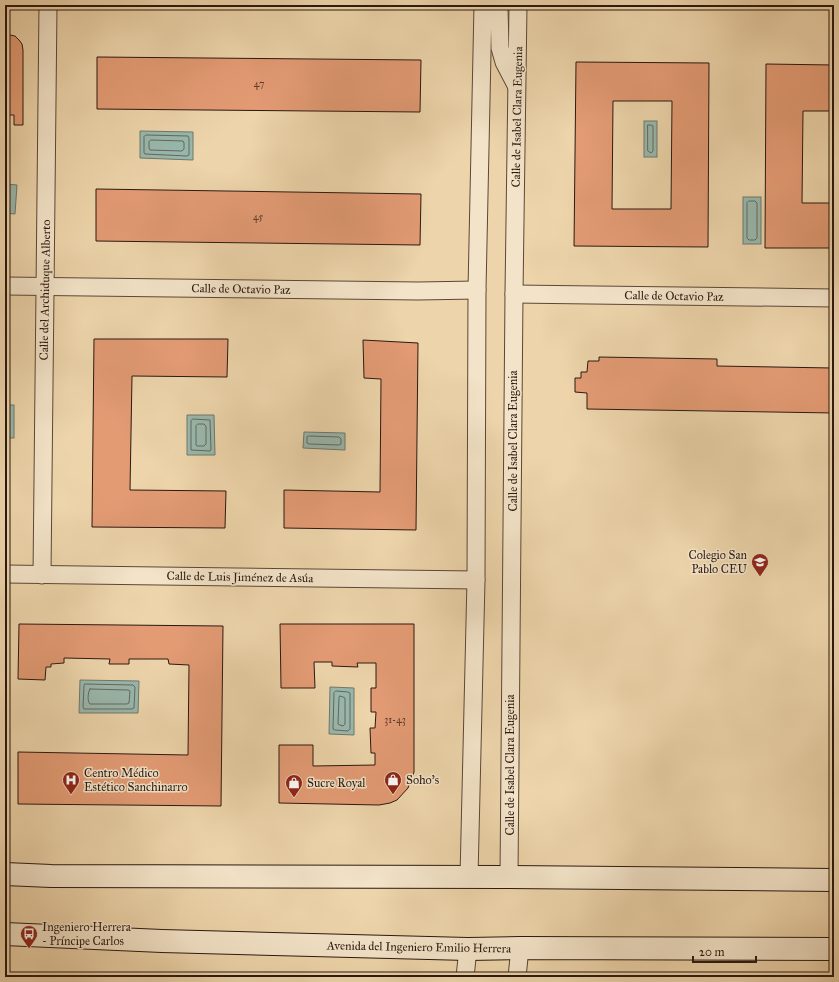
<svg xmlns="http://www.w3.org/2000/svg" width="839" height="982" font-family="'IM FELL Great Primer',serif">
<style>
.water{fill:#99b8ad;stroke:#6d786f}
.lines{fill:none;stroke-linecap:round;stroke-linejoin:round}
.shore{stroke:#62685f;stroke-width:1}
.building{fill:#e39b74;stroke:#2a1811;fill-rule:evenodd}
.street-casing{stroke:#5b4737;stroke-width:19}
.secondary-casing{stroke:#2a1811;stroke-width:24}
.street{stroke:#f3e3c8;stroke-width:17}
.secondary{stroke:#f3e3c8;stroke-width:22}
.labels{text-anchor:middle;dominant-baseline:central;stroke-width:3;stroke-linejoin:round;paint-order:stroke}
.number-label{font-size:10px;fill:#58392a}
.street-label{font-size:12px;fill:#2a1811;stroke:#f3e3c8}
.poi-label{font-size:12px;fill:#2a1811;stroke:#f3e3c8;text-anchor:start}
</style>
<rect width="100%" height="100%" fill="#edd4aa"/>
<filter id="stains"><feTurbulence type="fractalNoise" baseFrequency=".005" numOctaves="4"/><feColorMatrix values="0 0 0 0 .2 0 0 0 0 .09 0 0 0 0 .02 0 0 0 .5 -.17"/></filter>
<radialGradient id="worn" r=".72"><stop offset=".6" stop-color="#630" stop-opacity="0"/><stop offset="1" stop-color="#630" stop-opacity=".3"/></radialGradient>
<!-- water -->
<g class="water">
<rect x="644" y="121" width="13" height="36"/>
<polygon points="140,131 193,132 193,160 140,158"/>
<polygon points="7,184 17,185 15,214 5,213"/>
<rect x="743" y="197" width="18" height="47"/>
<rect x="5" y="405" width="9" height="33"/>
<polygon points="187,415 214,415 215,455 187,455"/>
<polygon points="304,432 345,433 345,450 303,448"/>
<polygon points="80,680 139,681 138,713 79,713"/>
<polygon points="330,687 354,688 354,735 329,734"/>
</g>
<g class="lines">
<!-- shore -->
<g class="shore">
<polygon points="648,125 651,125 653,126 653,151 651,153 648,151"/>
<polygon points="146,135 188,136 189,138 189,155 187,156 145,154 144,153 144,137"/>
<polygon points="151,140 183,141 184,143 184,149 182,151 150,150 149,148 149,142"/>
<polygon points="749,201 755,201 757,203 757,238 755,240 749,240 747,238 747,203"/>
<polygon points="193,419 210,420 211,449 210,451 191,450 191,421"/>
<polygon points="198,424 204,424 206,426 206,444 204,446 197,446 196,445 196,426"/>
<polygon points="309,436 339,437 341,439 341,444 339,445 309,444 307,443 307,437"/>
<polygon points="85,684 133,685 135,687 134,708 132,709 84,709 83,707 84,686"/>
<path d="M 90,689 L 128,690 L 130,691 L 129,703 L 127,704 L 90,704 C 87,701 88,692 90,689 Z"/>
<polygon points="336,691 348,692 350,693 350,729 348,731 335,730 333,729 334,693"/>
<polygon points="340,696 343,697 345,698 345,724 343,726 340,725 338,724 339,698"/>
</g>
</g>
<!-- building -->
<g class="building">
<polygon points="5,34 15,36 19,40 22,44 23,50 23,125 14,125 14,115 5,115"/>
<polygon points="97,57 421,60 420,112 97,109"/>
<path d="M 576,62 L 709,63 L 708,247 L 574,246 ZM 613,101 L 672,101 L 671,209 L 612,209 Z"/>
<polygon points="766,64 834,65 834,111 803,111 802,203 834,203 834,248 765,248"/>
<polygon points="96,189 421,194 420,245 96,241"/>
<polygon points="94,339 228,339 227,377 132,376 130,490 226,491 225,528 92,527"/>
<polygon points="363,340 418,343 416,530 284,528 284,490 380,492 381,379 364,378"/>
<polygon points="599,357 717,359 717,366 832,368 833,360 834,360 834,413 587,409 587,393 575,392 575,378 581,378 581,372 587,372 588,361 599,361"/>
<polygon points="19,624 223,626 221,806 18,804 18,752 188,755 189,665 169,664 168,659 129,659 129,664 109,664 110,659 64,658 64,663 51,664 51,667 46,667 45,680 18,679"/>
<polygon points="280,624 414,624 414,772 408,788 397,800 390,803 379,805 279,803 279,745 313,745 313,766 375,765 375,753 371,753 370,728 375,728 376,712 371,712 371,688 376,688 376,663 357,663 358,667 332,666 332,662 314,662 315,688 281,688"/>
</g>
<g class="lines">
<defs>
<g id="street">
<polyline points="497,5 499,8 500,48 504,62 516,85"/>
<polyline points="5,286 418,291 477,290"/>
<polyline points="514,294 834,298"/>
<polyline points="5,574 476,580"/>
<polyline points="42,575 48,5"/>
<polyline points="469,877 476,580 477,290 483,5"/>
<polyline points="509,877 514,294 518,5"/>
<polyline points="465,977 468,949"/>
<polyline points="517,977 520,948"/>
</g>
<g id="secondary">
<polyline points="5,874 51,876 509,877 834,880"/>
<polyline points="5,934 162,941 468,949 520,948 834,949"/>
</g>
</defs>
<!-- street casing -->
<use href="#street" class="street-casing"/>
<!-- secondary casing -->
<use href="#secondary" class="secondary-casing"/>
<!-- street -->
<use href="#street" class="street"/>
<!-- secondary -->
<use href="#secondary" class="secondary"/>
</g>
<!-- icons -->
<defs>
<symbol id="school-pin" viewBox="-11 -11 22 30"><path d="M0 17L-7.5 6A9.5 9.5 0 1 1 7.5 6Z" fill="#8f2418" stroke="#f3e3c8"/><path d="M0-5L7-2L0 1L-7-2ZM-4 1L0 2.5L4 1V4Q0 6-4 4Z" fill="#fff"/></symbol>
<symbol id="hospital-pin" viewBox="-11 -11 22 30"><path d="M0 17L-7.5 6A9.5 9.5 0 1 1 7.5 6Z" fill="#8f2418" stroke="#f3e3c8"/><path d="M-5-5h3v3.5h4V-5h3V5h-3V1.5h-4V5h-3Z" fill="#fff"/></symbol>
<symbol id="shop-pin" viewBox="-11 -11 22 30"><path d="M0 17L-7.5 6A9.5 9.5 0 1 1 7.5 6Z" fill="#8f2418" stroke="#f3e3c8"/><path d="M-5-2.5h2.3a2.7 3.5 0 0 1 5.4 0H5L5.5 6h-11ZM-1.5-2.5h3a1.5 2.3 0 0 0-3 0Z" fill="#fff"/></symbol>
<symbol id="bus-pin" viewBox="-11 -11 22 30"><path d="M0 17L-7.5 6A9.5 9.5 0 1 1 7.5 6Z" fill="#8f2418" stroke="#f3e3c8"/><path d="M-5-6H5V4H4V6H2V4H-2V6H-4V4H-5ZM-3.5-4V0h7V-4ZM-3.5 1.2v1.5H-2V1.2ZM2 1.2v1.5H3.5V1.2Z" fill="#fff"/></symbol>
</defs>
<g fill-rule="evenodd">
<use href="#school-pin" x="750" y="552" width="20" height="27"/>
<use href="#hospital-pin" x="61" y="770" width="20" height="27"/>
<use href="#shop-pin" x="383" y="770" width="20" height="27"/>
<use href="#shop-pin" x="284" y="773" width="20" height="27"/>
<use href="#bus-pin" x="19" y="924" width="20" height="27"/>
</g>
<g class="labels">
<!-- number labels -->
<g class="number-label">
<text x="259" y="84">47</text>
<text x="258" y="217">45</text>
<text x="395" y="720">31-43</text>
</g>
<!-- street labels -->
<g class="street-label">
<text transform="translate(517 117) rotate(-89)">Calle de Isabel Clara Eugenia</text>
<text transform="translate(241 289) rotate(1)">Calle de Octavio Paz</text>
<text transform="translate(45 290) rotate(-89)">Calle del Archiduque Alberto</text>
<text transform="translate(674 296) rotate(1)">Calle de Octavio Paz</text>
<text transform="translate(513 441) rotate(-90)">Calle de Isabel Clara Eugenia</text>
<text transform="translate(240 577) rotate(1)">Calle de Luis Jiménez de Asúa</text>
<text transform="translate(510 765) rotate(-90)">Calle de Isabel Clara Eugenia</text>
<text transform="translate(419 947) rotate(1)">Avenida del Ingeniero Emilio Herrera</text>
</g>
<!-- poi labels -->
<g class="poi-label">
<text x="747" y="555" text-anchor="end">Colegio San<tspan x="747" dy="14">Pablo CEU</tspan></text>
<text x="84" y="773">Centro Médico<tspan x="84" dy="14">Estético Sanchinarro</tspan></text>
<text x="406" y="780">Soho's</text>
<text x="307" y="783">Sucre Royal</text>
<text x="42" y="927">Ingeniero Herrera<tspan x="42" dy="14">- Príncipe Carlos</tspan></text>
</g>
</g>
<!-- margin -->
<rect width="839" height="982" fill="none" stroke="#edd4aa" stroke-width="20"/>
<rect x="6" y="6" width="827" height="970" fill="none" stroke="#2a1811" stroke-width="2"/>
<rect x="10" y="10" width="819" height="962" fill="none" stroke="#2a1811"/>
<!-- scale -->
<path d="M693 956v6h63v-6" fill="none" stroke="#2a1811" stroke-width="2"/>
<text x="699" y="956" font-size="12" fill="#2a1811" stroke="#f3e3c8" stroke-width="3" paint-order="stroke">20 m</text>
<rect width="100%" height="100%" filter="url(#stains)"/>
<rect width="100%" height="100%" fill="url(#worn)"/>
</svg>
